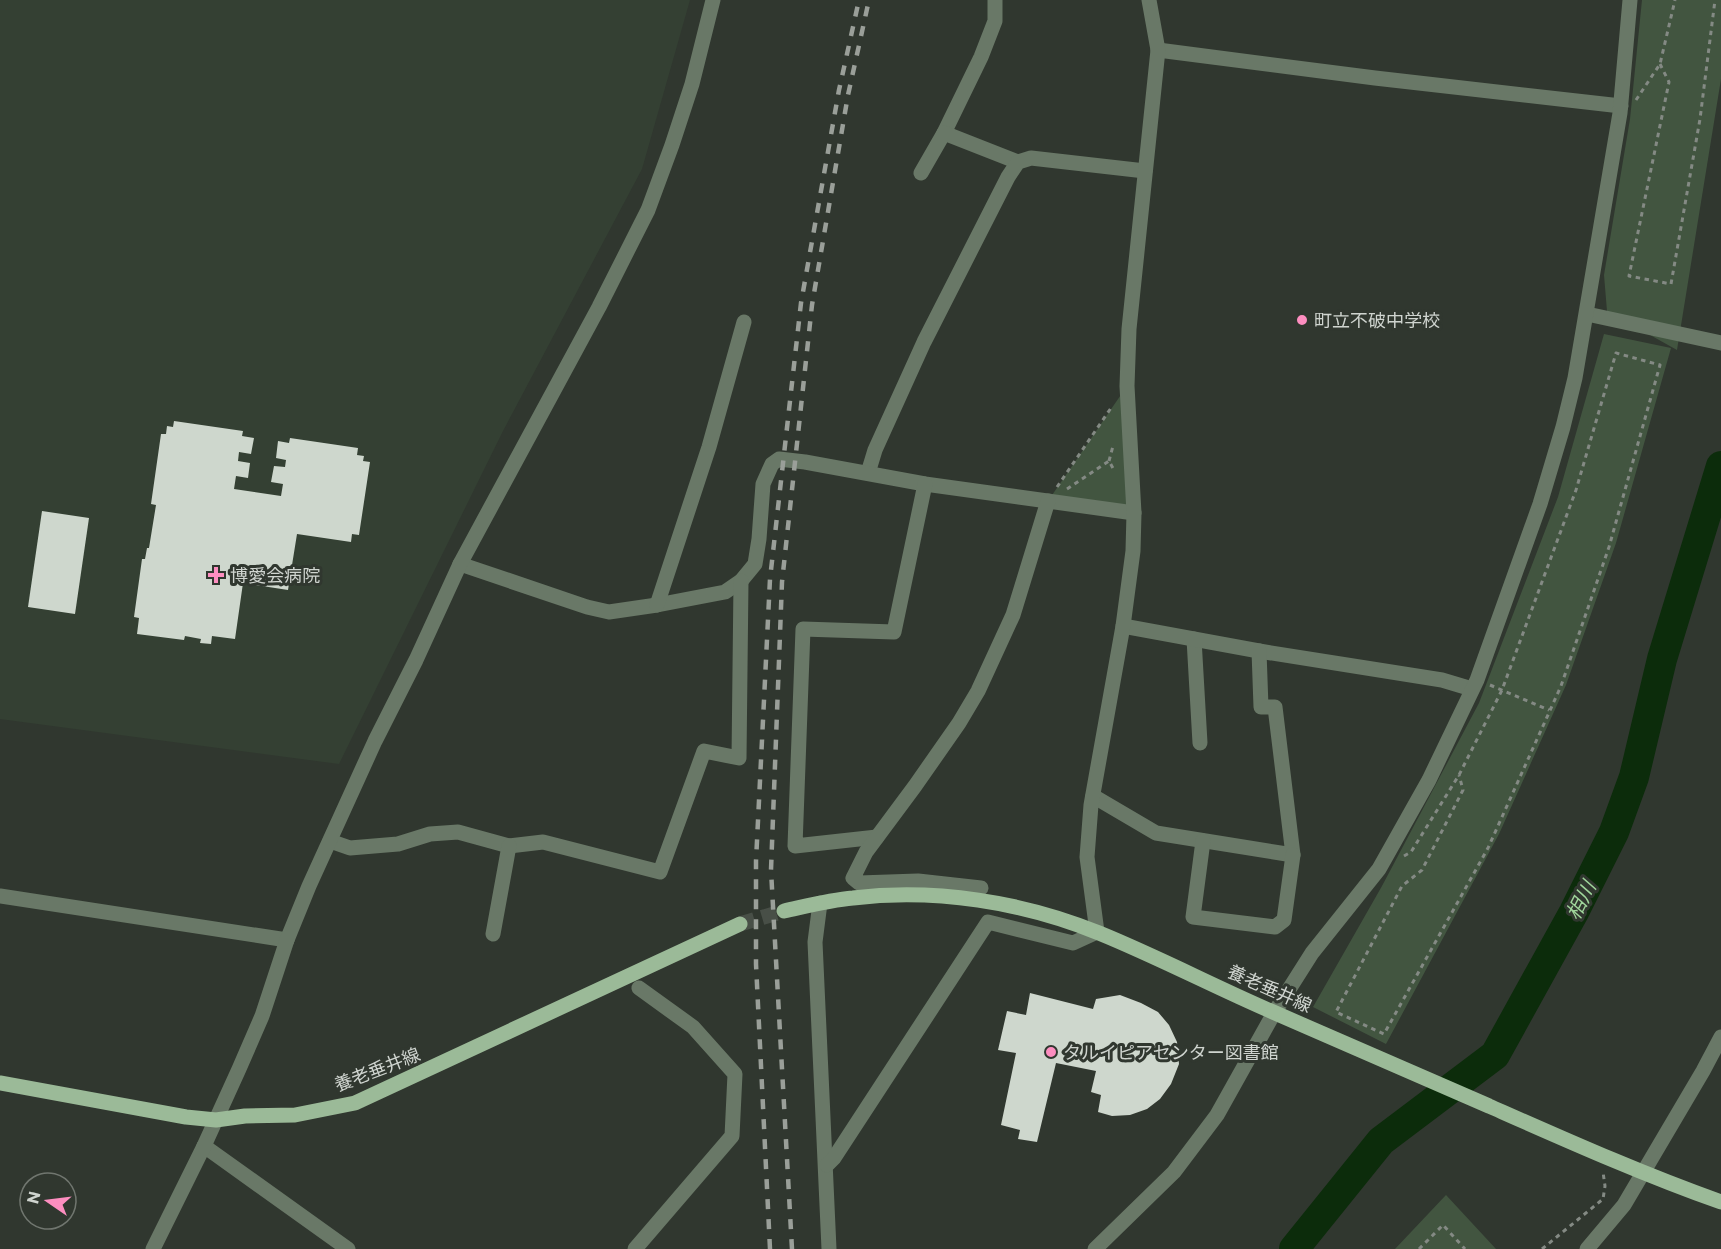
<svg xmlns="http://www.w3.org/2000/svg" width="1721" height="1249" font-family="Commissioner,'Noto Sans JP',sans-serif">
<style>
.built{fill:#344033}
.green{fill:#425540}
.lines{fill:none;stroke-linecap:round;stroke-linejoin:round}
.river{stroke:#0c2c0b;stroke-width:30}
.building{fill:#ced7cd}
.major-tunnel{stroke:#484f47;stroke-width:15;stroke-dasharray:15 8;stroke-linecap:butt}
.path{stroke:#848a84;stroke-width:3;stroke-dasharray:4.5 4.5;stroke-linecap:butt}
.minor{stroke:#697867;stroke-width:15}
.major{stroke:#9bba98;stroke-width:15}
.rail{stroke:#9a9f99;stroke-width:4.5;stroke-dasharray:10 10;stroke-linecap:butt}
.poi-dot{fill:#fd8ec0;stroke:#30372f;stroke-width:2}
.labels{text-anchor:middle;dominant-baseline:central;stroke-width:6;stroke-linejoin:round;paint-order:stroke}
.poi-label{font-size:18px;fill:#cfd4cf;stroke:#30372f;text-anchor:start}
.street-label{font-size:18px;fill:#cfd4cf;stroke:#30372f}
.water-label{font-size:20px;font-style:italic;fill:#a0d69c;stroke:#30372f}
</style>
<rect width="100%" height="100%" fill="#30372f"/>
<!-- built -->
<polygon class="built" points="0,0 690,0 642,169 503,431 339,764 0,719"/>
<!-- green -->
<g class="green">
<polygon points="1642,0 1721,0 1721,79 1677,350 1607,311 1604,275 1630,119"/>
<polygon points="1604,334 1671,348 1616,543 1566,685 1499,834 1386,1044 1313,1007 1382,886 1479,703 1558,497"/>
<polygon points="1127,386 1134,513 1048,501"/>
<polygon points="1446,1195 1496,1249 1395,1249"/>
</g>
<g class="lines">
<!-- river -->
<polyline class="river" points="1294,1249 1381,1141 1495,1055 1574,912 1614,832 1634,777 1662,659 1721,466"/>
</g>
<!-- building -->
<g class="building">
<polygon points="174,421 243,431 242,436 254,438 251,454 239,452 238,461 250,463 248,478 236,476 234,489 281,496 283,484 271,482 274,466 285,467 286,460 276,458 278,441 289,443 290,438 358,448 357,455 364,456 363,461 370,462 359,535 352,534 351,542 297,534 288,590 243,583 235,639 212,636 211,644 200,643 201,639 185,636 184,640 137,634 139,618 134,617 142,559 145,559 147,548 149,548 156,505 151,504 161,434 166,434 167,426 173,427"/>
<polygon points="42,511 89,518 75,614 28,607"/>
<polygon points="1030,993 1093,1009 1096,999 1120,995 1141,1003 1158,1012 1169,1025 1177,1042 1179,1064 1171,1084 1160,1099 1147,1109 1130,1115 1112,1116 1098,1112 1101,1095 1091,1092 1096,1071 1056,1063 1037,1142 1018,1139 1020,1130 1001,1125 1016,1053 998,1050 1007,1011 1026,1015"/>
</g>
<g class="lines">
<!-- major-tunnel -->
<polyline class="major-tunnel" points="740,924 784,911"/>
<!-- path -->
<g class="path">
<polyline points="1660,64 1669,82 1629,276 1671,284 1700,119 1715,0"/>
<polyline points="1636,100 1660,64 1675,0"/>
<polyline points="1109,461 1113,446"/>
<polyline points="1057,487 1111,408"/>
<polyline points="1067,489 1109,461 1115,472"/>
<polyline points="1490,685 1549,710"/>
<polyline points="1404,856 1411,852 1459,775 1502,690 1576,490 1616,353 1660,365 1609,547 1561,686 1488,848 1384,1034 1336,1012 1402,886 1422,870 1463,790 1459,775"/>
<polyline points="1419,1249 1443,1225 1465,1249"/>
<polyline points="1542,1249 1603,1199 1605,1186 1603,1172"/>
</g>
<!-- minor -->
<g class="minor">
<polyline points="1158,50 1375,78 1621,106"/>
<polyline points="944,133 981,57 995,21 995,0"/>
<polyline points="921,173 944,133 1018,162"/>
<polyline points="1587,314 1721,343"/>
<polyline points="868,473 875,450 924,342 1008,177 1018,162 1031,158 1145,171"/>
<polyline points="460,564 587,607 609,612 657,605 725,592 741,581 755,564 759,539 763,484 772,464 779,459 805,462 925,484 1134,513"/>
<polyline points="657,605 709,447 744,322"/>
<polyline points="1194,639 1200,743"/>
<polyline points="1259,651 1442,680 1472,689"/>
<polyline points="1093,796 1156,833 1293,855 1275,707 1261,707 1259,651 1123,626"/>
<polyline points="877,837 795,846 803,629 894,632 925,484"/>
<polyline points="330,841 350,848 398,844 430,834 458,832 509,846 543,842 660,872 704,751 739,758 741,581"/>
<polyline points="1203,841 1193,917 1275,927 1284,920 1293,855"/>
<polyline points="981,888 918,881 859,883 853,878 866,852 915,786 959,723 978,691 1013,615 1048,501"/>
<polyline points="0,896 287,940"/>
<polyline points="820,903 815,942 829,1249"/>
<polyline points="493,934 509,846"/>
<polyline points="204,1146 348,1249"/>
<polyline points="827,1165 834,1158 988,922 1073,943 1097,932 1087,857 1091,805 1123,626 1133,551 1134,513 1127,386 1129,329 1158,50 1149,0"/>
<polyline points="153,1249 204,1146 239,1069 262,1016 287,940 309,886 375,741 416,660 460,564 599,307 648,210 672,145 692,84 713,0"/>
<polyline points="635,1249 732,1136 735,1074 693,1027 639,988"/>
<polyline points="1095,1249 1174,1172 1217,1115 1274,1013 1312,953 1379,869 1429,780 1477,680 1540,504 1563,427 1575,378 1620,113 1630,0"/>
<polyline points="1587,1249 1624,1205 1703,1071 1721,1037"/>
</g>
<!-- major -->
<g class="major">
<path d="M 784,911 C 807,906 830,900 853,898 C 935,888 1023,902 1099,933 C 1158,957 1215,987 1273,1012 C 1345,1044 1417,1075 1489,1106 C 1566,1140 1642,1174 1721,1202"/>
<polyline points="0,1083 186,1117 216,1120 245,1116 295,1115 355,1103 740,924"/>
</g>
<!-- rail -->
<g class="rail">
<polyline points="770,1249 756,964 756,861 770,579 801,303 839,90 859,0"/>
<polyline points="792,1249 771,870 782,582 812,305 848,95 869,0"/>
</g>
</g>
<!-- markers -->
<g class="poi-dot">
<circle cx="1302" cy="320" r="6"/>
<path d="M213 566h6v6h6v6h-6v6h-6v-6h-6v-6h6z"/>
<circle cx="1051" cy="1052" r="6"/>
</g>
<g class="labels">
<!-- poi labels -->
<g class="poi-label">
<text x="1314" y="320">町立不破中学校</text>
<text x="230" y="575">博愛会病院</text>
<text x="1063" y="1052">タルイピアセンター図書館</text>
</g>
<!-- street labels -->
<g class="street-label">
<text transform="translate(1270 988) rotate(24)">養老垂井線</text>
<text transform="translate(377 1069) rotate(-21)">養老垂井線</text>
</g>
<!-- water labels -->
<g class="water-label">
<text transform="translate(1580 900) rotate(-63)">相川</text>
</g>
</g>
<!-- north arrow -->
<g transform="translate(48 1201) rotate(284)"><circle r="28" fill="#30372f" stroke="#70766f" stroke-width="1.5"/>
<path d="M0-4.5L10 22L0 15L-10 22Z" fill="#fd8ec0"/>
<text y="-9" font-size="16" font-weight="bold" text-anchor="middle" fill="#cfd4cf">N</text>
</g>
</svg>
